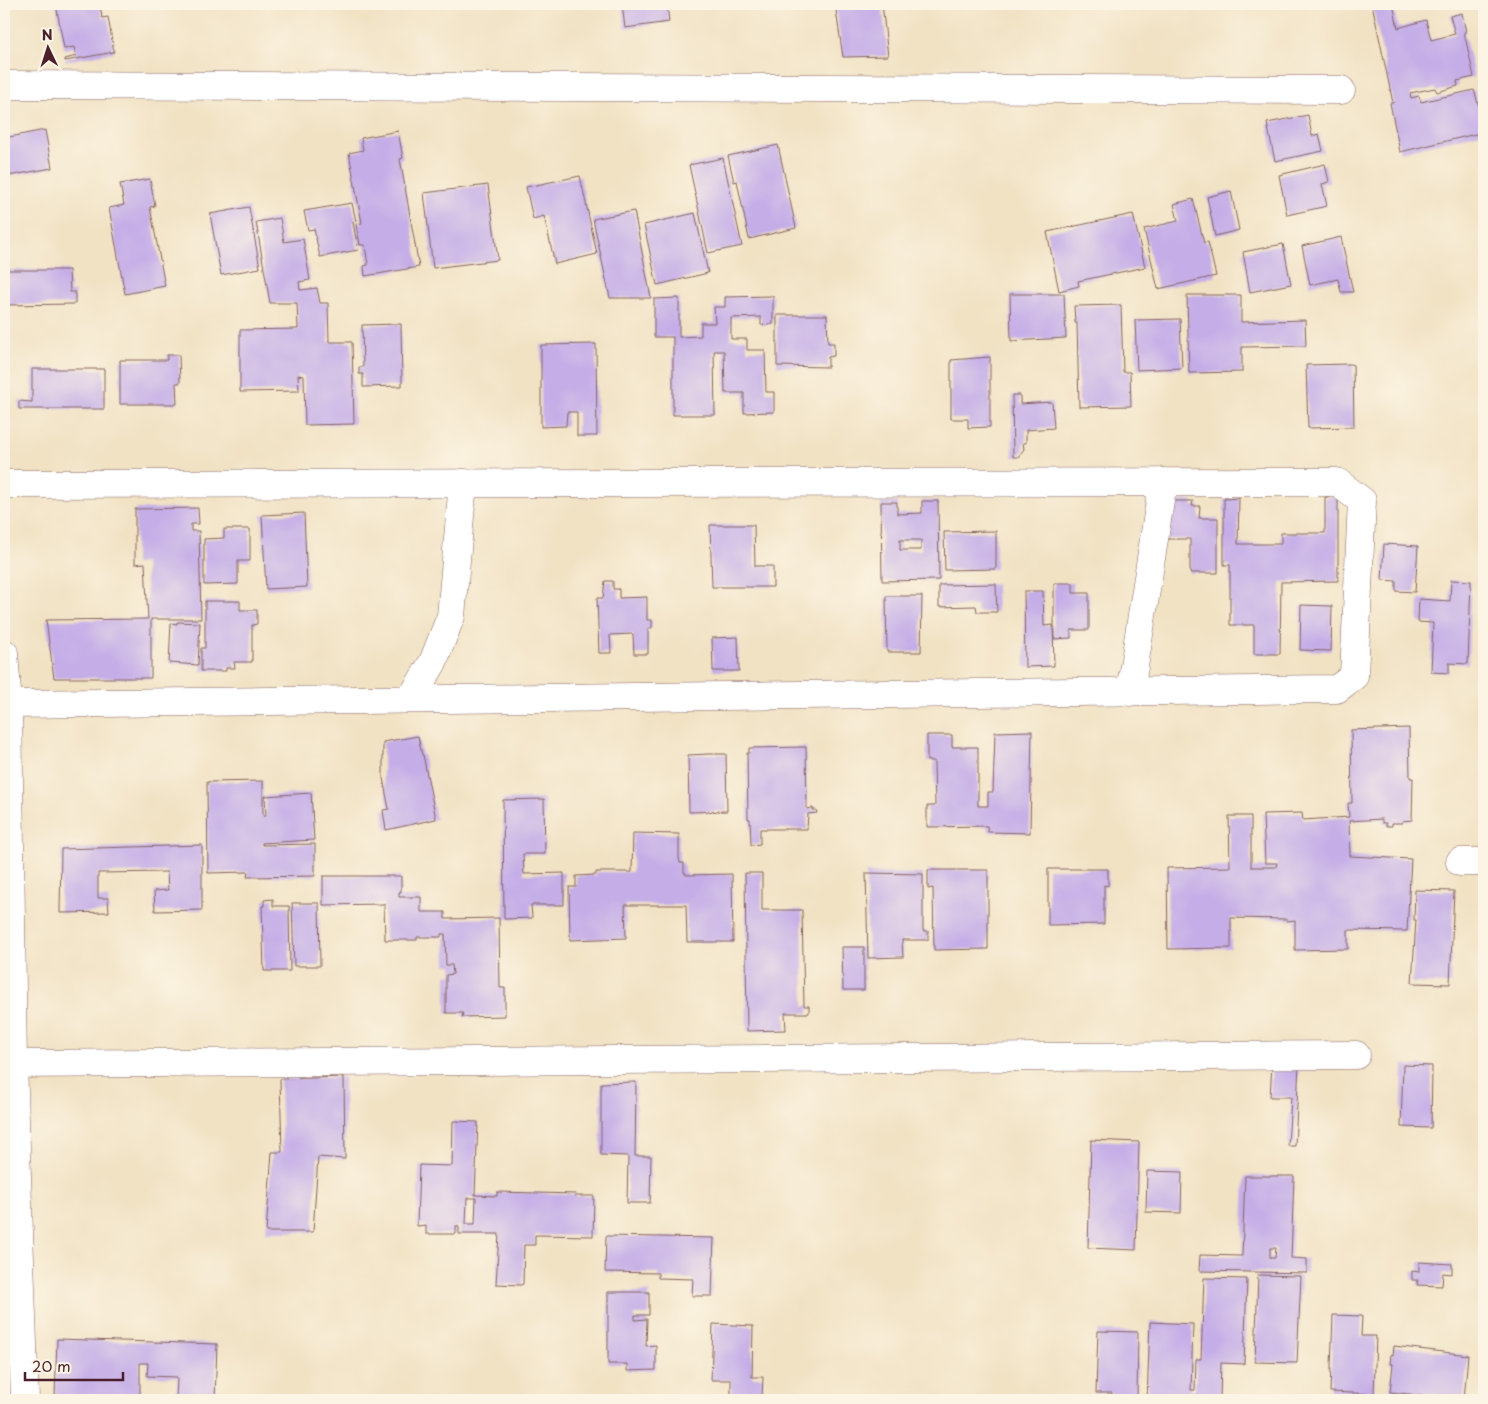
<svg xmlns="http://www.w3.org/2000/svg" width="1488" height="1404" font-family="'Playpen Sans',sans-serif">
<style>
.building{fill:#c5aee7;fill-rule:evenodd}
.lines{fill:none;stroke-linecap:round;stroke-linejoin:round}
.minor-casing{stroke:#846361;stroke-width:29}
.minor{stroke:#fff;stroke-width:28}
</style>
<rect width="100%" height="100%" fill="#fcf5e5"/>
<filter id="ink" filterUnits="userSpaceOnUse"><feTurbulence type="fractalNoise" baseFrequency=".02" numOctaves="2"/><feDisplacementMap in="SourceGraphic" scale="10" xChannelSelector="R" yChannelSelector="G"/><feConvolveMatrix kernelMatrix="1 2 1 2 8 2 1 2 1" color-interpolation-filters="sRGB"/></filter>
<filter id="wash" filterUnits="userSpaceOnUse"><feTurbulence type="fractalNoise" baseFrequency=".0096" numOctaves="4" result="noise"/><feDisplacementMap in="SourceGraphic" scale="20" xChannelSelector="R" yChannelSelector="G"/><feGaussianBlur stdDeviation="1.12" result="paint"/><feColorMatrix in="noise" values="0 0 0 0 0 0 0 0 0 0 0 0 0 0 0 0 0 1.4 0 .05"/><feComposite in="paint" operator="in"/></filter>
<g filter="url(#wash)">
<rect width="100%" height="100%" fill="#f1e2c4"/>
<g id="blocks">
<!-- building -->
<g class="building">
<polygon points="56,4 100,4 102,18 108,17 114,52 65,61 65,59 76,56 74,47 64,49"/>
<polygon points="622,4 667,4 669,22 625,28"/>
<polygon points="835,4 882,4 888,56 843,57"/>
<polygon points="1173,4 1188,4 1188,5 1174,8"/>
<polygon points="1372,4 1393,4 1398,28 1426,20 1431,40 1455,34 1450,16 1462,13 1466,32 1464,32 1474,77 1457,81 1458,86 1437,92 1435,88 1410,93 1411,98 1419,96 1421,102 1474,90 1480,110 1484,109 1484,132 1400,152 1390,103 1393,103"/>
<polygon points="1308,115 1312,136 1319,134 1323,151 1275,161 1267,123"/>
<polygon points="45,130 52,168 8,176 4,151 4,138"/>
<polygon points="398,131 403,158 400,159 419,267 365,276 364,266 368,265 365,245 360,245 356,224 362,223 349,153 363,150 361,138"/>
<polygon points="778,145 796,228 749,239 737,181 734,182 728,156"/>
<polygon points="723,158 742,246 708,253 689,165"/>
<polygon points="1325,164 1329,182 1322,184 1327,206 1287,215 1279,175"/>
<polygon points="580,176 597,254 555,264 544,216 533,219 526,187"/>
<polygon points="150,179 155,206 150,207 165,286 125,294 109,208 124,205 120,184"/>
<polygon points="488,185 498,260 433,268 424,193"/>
<polygon points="1231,191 1239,230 1215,236 1207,197"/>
<polygon points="1193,199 1204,243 1208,242 1216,276 1158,289 1144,229 1178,221 1174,204"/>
<polygon points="352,203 356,221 353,222 358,250 320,257 314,229 308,230 304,211"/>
<polygon points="249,207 260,268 221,275 210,214"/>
<polygon points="634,211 651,298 610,298 593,219"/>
<polygon points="695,213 708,273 657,285 644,225"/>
<polygon points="1133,214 1145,267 1078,281 1079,286 1059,291 1047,232"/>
<polygon points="280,218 284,242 303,239 310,280 299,282 300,290 317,288 320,303 328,303 329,342 352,342 354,424 305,425 304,376 298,375 299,391 240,392 240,330 298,329 297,303 270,303 256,222"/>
<polygon points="1341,237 1353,292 1341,292 1338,279 1310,285 1302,246"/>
<polygon points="1283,244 1291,284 1250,292 1243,252"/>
<polygon points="4,270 69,270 70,292 75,292 75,304 4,305"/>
<polygon points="1010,294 1064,294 1066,338 1011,341"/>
<polygon points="1187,295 1241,295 1241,322 1305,320 1306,346 1242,347 1242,372 1189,373"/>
<polygon points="773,296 773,324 761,325 761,317 731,318 731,339 747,339 747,350 765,350 766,392 774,392 774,412 744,413 744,393 725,393 724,351 714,351 715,415 673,415 673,337 654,337 654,299 679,298 679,337 701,336 701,323 715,323 714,307 725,307 725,297"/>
<polygon points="1121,305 1123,372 1130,372 1131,406 1079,407 1077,323 1075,323 1074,306"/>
<polygon points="777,315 827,315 828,343 834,343 834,356 828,357 828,367 777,366"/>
<polygon points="1180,319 1182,368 1137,370 1135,320"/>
<polygon points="401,324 402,386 363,387 363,374 359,374 359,367 363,367 362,325"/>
<polygon points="596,344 597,436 577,436 577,412 567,412 566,426 541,427 541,345"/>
<polygon points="167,355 179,355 180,383 176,383 177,404 120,404 120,360 167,360"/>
<polygon points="990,357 990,427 968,428 968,419 951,419 951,360"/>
<polygon points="1350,364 1353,365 1354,427 1308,428 1306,365"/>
<polygon points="32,369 104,369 104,409 19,409 19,401 32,402"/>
<polygon points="1012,395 1020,395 1020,404 1052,402 1054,428 1026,430 1026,443 1023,443 1024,449 1018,457 1013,457"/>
<polygon points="1325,497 1338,497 1338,581 1281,582 1280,654 1254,654 1254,625 1230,625 1230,565 1224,565 1224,499 1239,498 1238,544 1281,544 1281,533 1325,533"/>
<path d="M 922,501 L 938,501 L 939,580 L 882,581 L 881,502 L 897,502 L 897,514 L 922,513 ZM 900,540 L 921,540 L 921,550 L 900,550 Z"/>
<polygon points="1167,501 1193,501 1192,506 1200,506 1199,518 1218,518 1218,573 1190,573 1190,539 1167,539"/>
<polygon points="198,508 199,524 191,524 191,531 199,531 201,619 151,619 151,678 54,678 46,620 148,619 145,563 135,564 135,509"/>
<polygon points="304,513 307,587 266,589 262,515"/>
<polygon points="710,525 754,525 755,566 773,566 773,587 712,587"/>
<polygon points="224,529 250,529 250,561 238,561 238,584 204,585 204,539 224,538"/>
<polygon points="996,531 996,569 945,570 944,532"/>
<polygon points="1384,544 1418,546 1415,592 1396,591 1396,581 1382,580"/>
<polygon points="1451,580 1471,581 1468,664 1449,663 1449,673 1431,672 1433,623 1418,622 1419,599 1450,601"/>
<polygon points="605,581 613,581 613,589 619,589 619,598 647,597 647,620 652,620 652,628 648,628 648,654 634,654 633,634 610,635 611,653 599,653 597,598 603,598"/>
<polygon points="1054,583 1073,583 1073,593 1089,593 1089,630 1071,630 1071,638 1054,639"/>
<polygon points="996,584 997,612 977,612 976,606 939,607 939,585"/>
<polygon points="1024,591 1043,591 1044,626 1053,625 1054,666 1025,667"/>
<polygon points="886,596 922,596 921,652 887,652"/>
<polygon points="205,601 240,601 240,610 257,610 257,624 252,625 252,662 234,662 235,668 226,668 226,671 201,671 201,648 205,648"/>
<polygon points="1301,605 1332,606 1331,651 1300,650"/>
<polygon points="177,622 200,623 198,665 169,663 171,623 177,624"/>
<polygon points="738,637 739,671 713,671 712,638"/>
<polygon points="1409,728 1410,778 1413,778 1412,820 1402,821 1402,823 1392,823 1392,826 1386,826 1386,823 1382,823 1382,819 1349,821 1350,856 1411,859 1407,931 1348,930 1348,949 1295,950 1295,920 1287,921 1287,919 1231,918 1231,948 1168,949 1167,868 1230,867 1229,816 1251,816 1251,867 1276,867 1277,863 1265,863 1263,814 1302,813 1303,820 1349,817 1348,803 1352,803 1351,730"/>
<polygon points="1032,731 1030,833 988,832 987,826 927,827 927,806 935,806 934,761 927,761 927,735 952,735 952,747 978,747 978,806 988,806 988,792 993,792 995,732"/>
<polygon points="418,736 422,755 423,755 436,819 386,830 383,810 389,809 383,778 383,742"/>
<polygon points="806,747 807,809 813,808 813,810 816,810 817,813 808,814 807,829 760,829 760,844 751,845 750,819 748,819 747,753 749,753 749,748"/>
<polygon points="709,754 726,754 727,811 689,812 688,755"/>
<polygon points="263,781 263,816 266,816 265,796 311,793 314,840 262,843 262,845 315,844 315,876 247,877 248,872 208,873 207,782"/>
<polygon points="544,799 545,854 523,854 524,874 564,873 564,905 531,905 532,918 504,919 503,800"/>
<polygon points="633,833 679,834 679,858 680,863 684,863 684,873 686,873 686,875 732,874 733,942 687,942 686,905 625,905 626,938 570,940 569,887 576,887 576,876 596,875 596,872 632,872"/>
<polygon points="202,845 202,910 155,911 154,891 168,890 167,872 98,873 98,898 108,898 109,912 60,913 61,849"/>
<polygon points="1048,869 1108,869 1108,886 1104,885 1104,924 1048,925"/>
<polygon points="928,870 988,870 988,949 934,950 933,888 928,889"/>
<polygon points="745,873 762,873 762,910 802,910 804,1006 809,1006 809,1013 785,1013 786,1030 747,1031"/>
<polygon points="866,873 923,874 923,931 928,931 928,940 902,940 903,957 868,958"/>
<polygon points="323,876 401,876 401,892 399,892 399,897 421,897 421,912 445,912 445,919 499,918 500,988 505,988 505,1016 462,1017 463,1013 446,1013 446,975 453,974 452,965 446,965 445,934 441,934 441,937 417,937 417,940 385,940 384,904 323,905"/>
<polygon points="1415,890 1454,891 1450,984 1412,983 1416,920 1414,920"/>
<polygon points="273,899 273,906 289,906 290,971 264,971 262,906 264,906 264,900"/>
<polygon points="292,903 319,903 320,966 294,966"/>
<polygon points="842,947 864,947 864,990 843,990"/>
<polygon points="1272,1064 1299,1064 1295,1146 1288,1146 1291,1097 1270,1097"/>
<polygon points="1403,1065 1432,1066 1431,1128 1401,1127"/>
<polygon points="344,1077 345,1159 318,1157 313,1232 266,1232 272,1152 282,1152 280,1079"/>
<polygon points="636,1082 635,1156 651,1156 650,1203 627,1203 628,1156 601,1155 601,1083"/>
<path d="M 453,1121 L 478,1122 L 475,1195 L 497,1196 L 497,1192 L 576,1194 L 575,1196 L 594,1196 L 593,1236 L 535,1235 L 535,1245 L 524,1245 L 523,1284 L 521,1285 L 496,1284 L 499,1234 L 459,1234 L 459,1226 L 456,1226 L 456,1234 L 426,1234 L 426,1225 L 417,1226 L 419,1165 L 452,1166 ZM 467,1198 L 476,1198 L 475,1224 L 466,1224 Z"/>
<polygon points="1091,1140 1139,1142 1136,1250 1088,1248"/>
<polygon points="1147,1171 1182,1172 1181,1213 1146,1212"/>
<path d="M 1245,1176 L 1294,1176 L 1291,1258 L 1307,1259 L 1307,1273 L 1199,1271 L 1200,1255 L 1242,1256 ZM 1270,1248 L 1276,1248 L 1275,1258 L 1270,1258 Z"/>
<polygon points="606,1236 714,1238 712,1296 692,1296 693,1279 658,1278 658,1273 605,1272"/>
<polygon points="1419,1262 1452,1264 1452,1274 1443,1273 1442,1286 1417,1285 1418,1280 1412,1280 1412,1271 1419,1272"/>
<polygon points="1258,1275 1301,1276 1297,1363 1255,1362"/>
<polygon points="1204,1278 1247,1279 1244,1364 1221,1363 1220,1400 1147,1400 1150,1322 1193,1324 1191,1390 1195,1390 1196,1359 1201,1359"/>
<polygon points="608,1292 649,1292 649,1315 635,1315 635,1320 647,1319 646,1346 656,1345 656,1370 627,1371 627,1364 608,1364"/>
<polygon points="1333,1315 1362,1316 1361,1336 1376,1336 1374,1394 1330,1392"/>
<polygon points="713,1324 753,1326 752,1377 763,1377 762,1398 731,1397 731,1380 711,1380"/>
<polygon points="1098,1331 1138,1332 1137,1400 1112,1400 1112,1393 1096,1393"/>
<polygon points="57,1339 217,1344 215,1400 176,1400 177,1377 147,1376 148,1363 140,1363 140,1398 55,1396"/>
<polygon points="1394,1346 1468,1355 1464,1400 1390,1392 1393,1364 1390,1364 1391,1354 1393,1355"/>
</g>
</g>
</g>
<g filter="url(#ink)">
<use href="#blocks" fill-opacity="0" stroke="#846361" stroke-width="1"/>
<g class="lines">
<defs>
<g id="minor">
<polyline points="4,85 1341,90"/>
<polyline points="4,484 1337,482 1362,501 1354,676 1337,689 8,704"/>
<polyline points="4,653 8,704 13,1064 25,1400"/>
<polyline points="1130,692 1163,482"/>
<polyline points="411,699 433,662 451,616 463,483"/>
<polyline points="1460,862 1484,862"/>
<polyline points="13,1064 1356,1055"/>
</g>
</defs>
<!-- minor casing -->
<use href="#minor" class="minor-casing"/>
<!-- minor -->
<use href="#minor" class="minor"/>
</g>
</g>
<!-- margin -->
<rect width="1488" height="1404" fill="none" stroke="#fcf5e5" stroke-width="20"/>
<!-- north arrow -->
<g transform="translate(48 48) rotate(356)" stroke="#fcf5e5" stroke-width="4" paint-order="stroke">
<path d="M0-4L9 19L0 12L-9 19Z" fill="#4a1f2b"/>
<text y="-8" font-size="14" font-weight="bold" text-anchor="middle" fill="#4a1f2b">N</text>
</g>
<!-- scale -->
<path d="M25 1372v8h98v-8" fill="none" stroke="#4a1f2b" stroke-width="2.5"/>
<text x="32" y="1372" font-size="15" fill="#4a1f2b" stroke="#fcf5e5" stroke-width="4" paint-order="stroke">20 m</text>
</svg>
